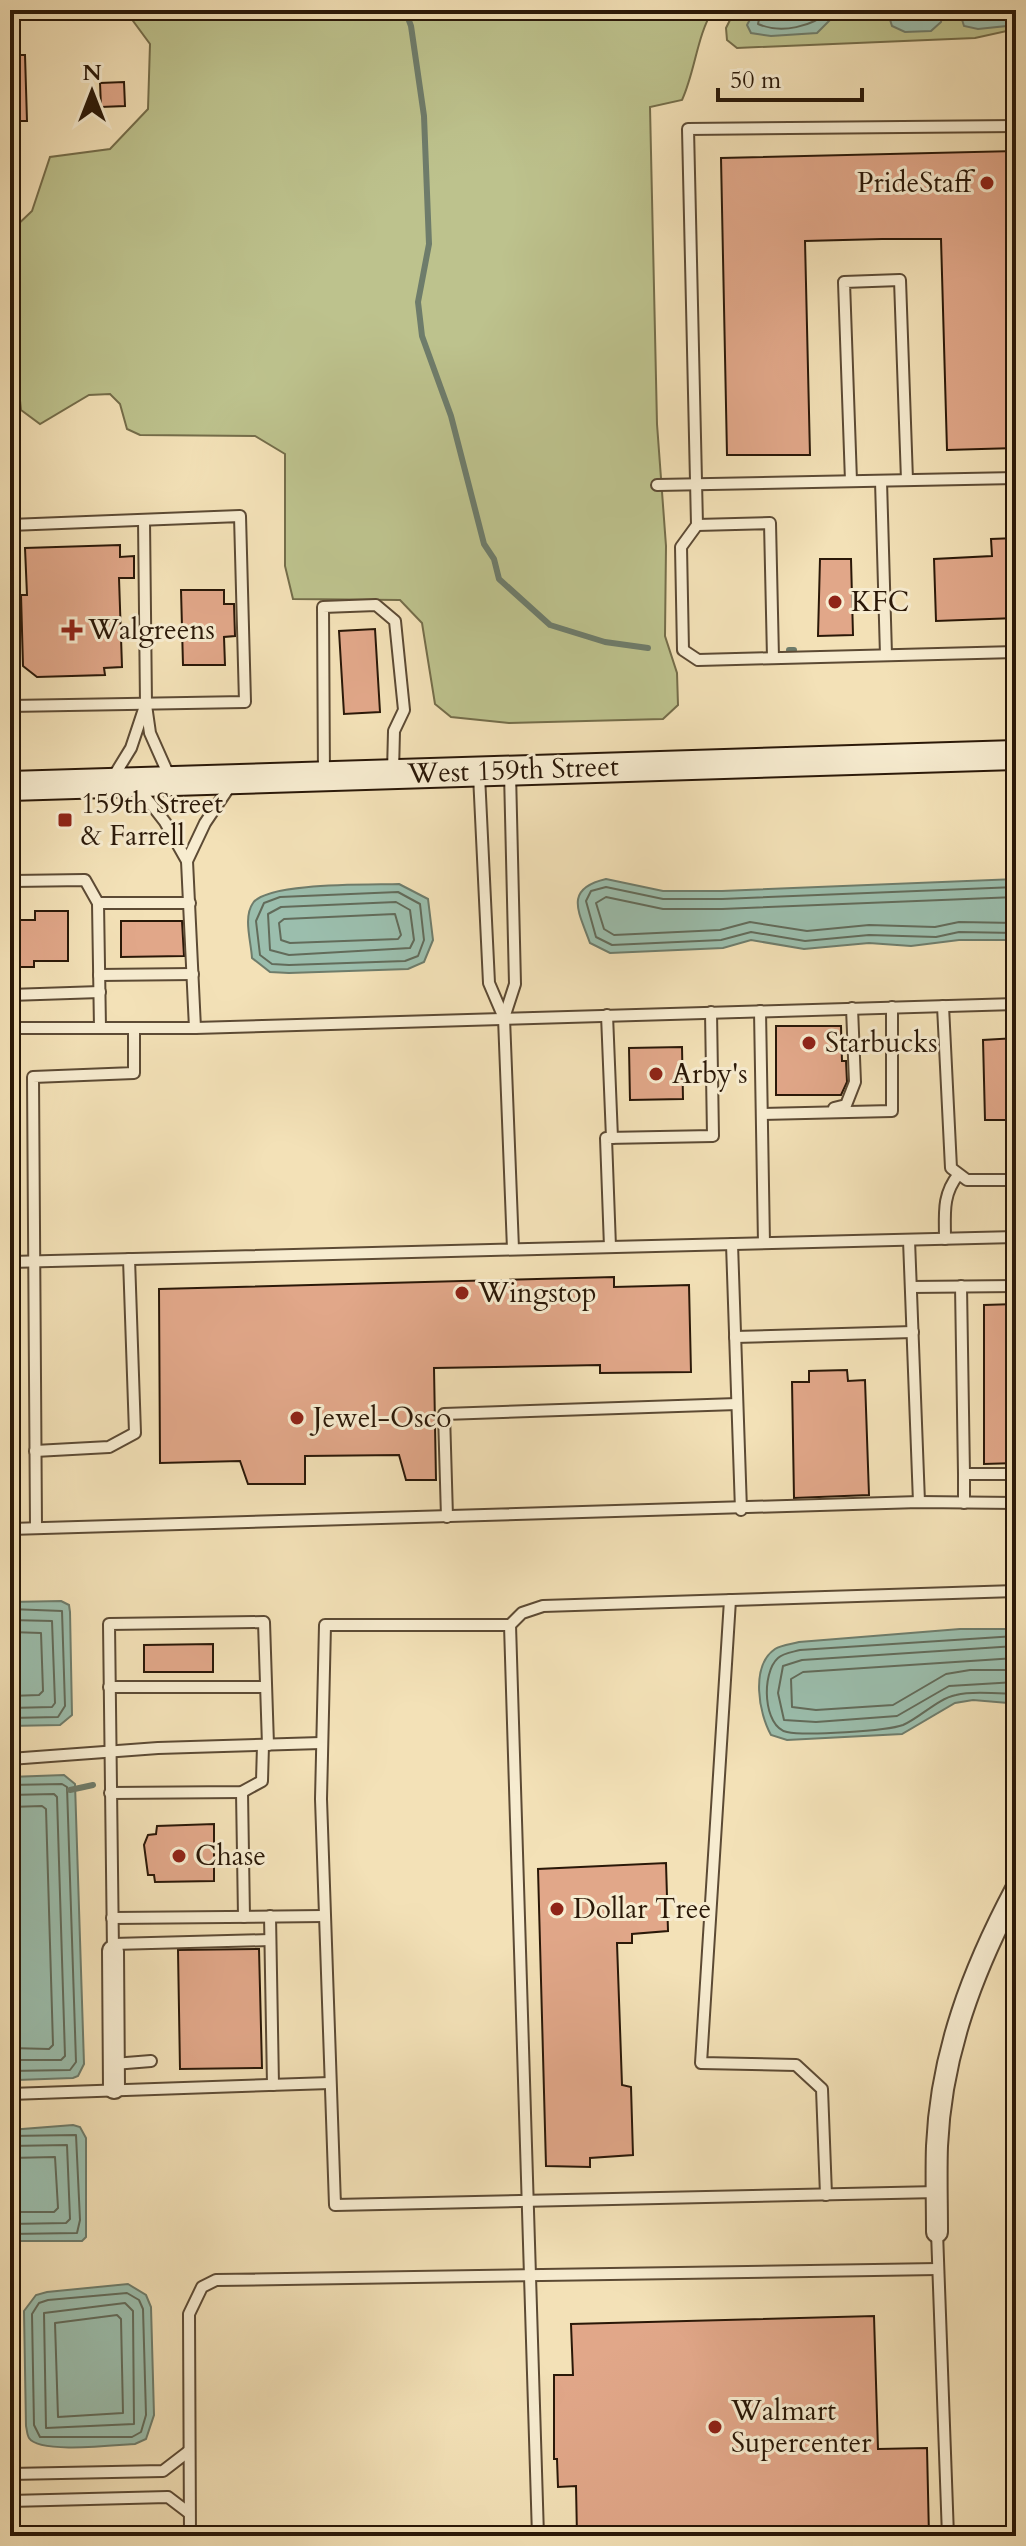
<svg xmlns="http://www.w3.org/2000/svg" width="1026" height="2546" font-family="Cardo,serif">
<style>
.green{fill:#bdc28d;stroke:#746d4a;stroke-width:2}
.water{fill:#9bbead;stroke:#6e7c6b;stroke-width:2}
.lines{fill:none;stroke-linecap:round;stroke-linejoin:round}
.shore{stroke:#626b5a;stroke-width:2}
.stream{stroke:#6e7c6b;stroke-width:6}
.building{fill:#e1a789;stroke:#2a1808;stroke-width:2}
.service-casing{stroke:#5c4a34;stroke-width:14}
.minor-casing{stroke:#5c4a34;stroke-width:24}
.secondary-casing{stroke:#2a1808;stroke-width:32}
.service{stroke:#f7ecd0;stroke-width:10}
.minor{stroke:#f7ecd0;stroke-width:20}
.secondary{stroke:#f7ecd0;stroke-width:28}
.poi-dot{fill:#8f2418;stroke:#f7ecd0;stroke-width:3}
.labels{text-anchor:middle;dominant-baseline:central;stroke-width:6;stroke-linejoin:round;paint-order:stroke}
.poi-label{font-size:28px;fill:#2a1808;stroke:#f7ecd0;text-anchor:start}
.street-label{font-size:28px;fill:#2a1808;stroke:#f7ecd0}
</style>
<rect width="100%" height="100%" fill="#f3e1b7"/>
<filter id="stains"><feTurbulence type="fractalNoise" baseFrequency=".0025" numOctaves="4"/><feColorMatrix values="0 0 0 0 .2 0 0 0 0 .09 0 0 0 0 .02 0 0 0 .5 -.17"/></filter>
<radialGradient id="worn" r=".72"><stop offset=".6" stop-color="#630" stop-opacity="0"/><stop offset="1" stop-color="#630" stop-opacity=".3"/></radialGradient>
<!-- green -->
<g class="green">
<path d="M 125,10 L 713,10 C 697,35 695,72 682,100 L 650,107 L 657,424 L 666,546 L 665,636 L 677,673 L 678,705 L 663,719 L 509,723 L 451,717 L 435,704 L 422,623 L 400,600 L 293,599 L 285,566 L 285,454 L 255,436 L 140,435 L 127,429 L 120,404 L 110,394 L 89,395 L 40,424 L 21,410 L 16,362 L 10,356 L 10,232 L 32,211 L 50,157 L 110,149 L 148,109 L 150,44 Z"/>
<polygon points="735,10 1016,10 1016,29 975,38 737,48 727,40 726,28"/>
</g>
<!-- water -->
<g class="water">
<polygon points="755,10 840,10 817,33 771,36 751,33 747,25"/>
<polygon points="887,10 942,10 941,22 931,31 905,32 892,26"/>
<polygon points="959,10 1016,10 1016,25 978,29 964,26"/>
<path d="M 606,879 L 663,891 L 722,891 L 1016,879 L 1016,940 L 959,940 L 911,946 L 869,943 L 804,949 L 751,940 L 723,948 L 610,953 L 590,943 C 579,912 563,889 606,879 Z"/>
<path d="M 399,884 L 428,899 L 433,940 L 424,962 L 408,969 L 289,973 L 270,972 L 252,958 C 251,941 243,917 253,903 C 267,882 372,885 399,884 Z"/>
<polygon points="61,1601 69,1605 70,1612 72,1715 60,1725 10,1726 10,1602"/>
<path d="M 960,1629 L 1016,1629 L 1016,1699 L 1008,1703 L 973,1700 L 955,1703 L 902,1734 L 787,1740 L 771,1735 C 759,1714 750,1666 775,1649 C 781,1645 792,1644 799,1642 Z"/>
<polygon points="64,1775 75,1784 84,2064 78,2076 73,2078 17,2080 10,2077 10,1777"/>
<polygon points="73,2125 80,2127 86,2138 86,2237 82,2241 12,2241 10,2130"/>
<path d="M 128,2284 L 146,2295 L 151,2307 L 154,2415 L 146,2439 L 135,2444 C 116,2445 39,2454 29,2438 C 27,2435 27,2430 26,2426 L 24,2311 L 36,2295 L 47,2292 Z"/>
</g>
<g class="lines">
<!-- shore -->
<g class="shore">
<path d="M 761,10 L 758,24 C 781,34 813,27 830,10"/>
<polyline points="1016,887 722,899 663,899 606,887 591,891 586,901 596,937 612,945 721,940 751,932 805,941 869,935 936,937 959,932 1016,933"/>
<polygon points="398,892 420,904 424,940 418,956 405,961 289,965 272,964 260,955 256,921 264,903 280,897"/>
<polyline points="1016,897 722,909 663,909 606,897 596,903 604,929 614,935 720,930 750,922 807,931 869,925 935,927 959,922 1016,923"/>
<polygon points="396,902 410,910 414,940 410,948 289,955 270,950 268,914 281,907"/>
<polygon points="395,914 401,935 398,939 290,943 281,940 279,923 284,919"/>
<polyline points="10,1609 62,1611 65,1706 58,1717 10,1718"/>
<polyline points="10,1620 52,1621 55,1703 52,1707 10,1708"/>
<polyline points="10,1632 41,1633 43,1691 39,1695 10,1696"/>
<path d="M 1016,1636 L 800,1650 C 793,1652 783,1653 778,1658 C 761,1673 763,1727 787,1732 C 805,1736 887,1731 903,1725 C 921,1717 937,1699 956,1695 C 976,1690 996,1695 1016,1693"/>
<polyline points="1016,1646 802,1660 783,1666 778,1693 784,1720 816,1722 897,1716 949,1686 1016,1682"/>
<polyline points="1016,1658 803,1672 791,1679 792,1707 816,1710 893,1705 946,1674 970,1670 1016,1670"/>
<polyline points="10,1785 62,1784 67,1787 76,2062 70,2070 10,2071"/>
<polyline points="10,1795 54,1794 57,1797 65,2056 61,2060 10,2060"/>
<polyline points="10,1807 42,1806 46,1809 53,2045 49,2049 10,2048"/>
<polyline points="10,2136 76,2135 80,2220 77,2233 10,2234"/>
<polyline points="10,2146 67,2145 70,2219 66,2223 10,2224"/>
<polyline points="10,2158 55,2157 58,2208 54,2212 10,2212"/>
<polygon points="127,2293 139,2300 143,2309 146,2415 141,2432 132,2437 40,2437 34,2425 32,2314 39,2303 48,2300"/>
<polygon points="125,2303 133,2311 134,2424 46,2428 44,2313"/>
<polygon points="117,2315 121,2319 123,2413 58,2417 55,2323"/>
</g>
<!-- stream -->
<g class="stream">
<polyline points="405,10 411,26 424,116 429,244 418,302 422,336 451,416 484,544 494,559 499,579 550,625 605,642 648,648"/>
<polyline points="789,650 794,650"/>
<polyline points="70,1790 93,1785"/>
</g>
</g>
<!-- building -->
<g class="building">
<polygon points="10,55 25,55 27,121 10,121"/>
<polygon points="124,82 125,106 101,107 100,83"/>
<polygon points="1016,151 1016,448 947,450 941,239 882,239 805,241 810,455 727,455 721,158"/>
<polygon points="1016,538 1016,618 936,621 934,559 992,556 991,539"/>
<polygon points="120,545 120,557 134,556 134,578 119,578 122,667 104,668 105,675 37,677 23,666 21,595 27,595 25,548"/>
<polygon points="820,559 851,559 853,635 818,636"/>
<polygon points="181,590 224,590 224,604 234,604 235,636 224,637 225,665 183,665"/>
<polygon points="375,629 380,712 344,714 339,631"/>
<polygon points="35,911 68,911 68,961 34,961 34,967 11,967 11,920 35,920"/>
<polygon points="121,921 182,921 184,956 121,957"/>
<polygon points="776,1026 841,1026 842,1061 846,1061 847,1082 841,1095 776,1095"/>
<polygon points="1016,1038 1016,1120 985,1120 983,1040"/>
<polygon points="682,1047 683,1099 630,1100 629,1048"/>
<polygon points="614,1277 614,1287 689,1285 691,1372 600,1373 600,1365 434,1368 436,1480 406,1480 399,1455 305,1456 305,1484 248,1484 240,1461 160,1463 159,1289"/>
<polygon points="1016,1304 1016,1463 984,1464 984,1305"/>
<polygon points="847,1370 848,1381 865,1380 869,1495 794,1498 792,1382 809,1382 809,1371"/>
<polygon points="213,1644 213,1672 144,1672 144,1645"/>
<polygon points="214,1824 214,1881 155,1882 154,1875 148,1875 144,1845 148,1835 156,1834 157,1826"/>
<polygon points="666,1863 668,1931 632,1934 632,1943 617,1943 622,2085 631,2087 633,2155 590,2158 590,2167 546,2166 538,1869"/>
<polygon points="259,1949 262,2068 180,2069 178,1950"/>
<polygon points="874,2316 878,2449 927,2448 929,2536 577,2536 576,2486 558,2487 557,2459 554,2459 554,2375 573,2375 571,2324"/>
</g>
<g class="lines">
<defs>
<g id="service">
<polyline points="1016,126 688,129 697,525 681,547 683,650 698,660 1016,652"/>
<polyline points="851,481 844,282 900,280 907,480"/>
<polyline points="881,481 886,655"/>
<polyline points="657,485 1016,478"/>
<polyline points="144,520 146,705 150,733 170,778"/>
<polyline points="10,525 240,516 245,702 10,706"/>
<polyline points="697,525 770,523 773,658"/>
<polyline points="510,773 515,984 504,1018 513,1249"/>
<polyline points="479,775 489,983 504,1018"/>
<polyline points="324,776 323,607 376,605 395,621 404,710 394,731 393,772"/>
<polyline points="112,779 131,748 145,706"/>
<polyline points="137,786 165,822 187,861 195,1028"/>
<polyline points="187,861 205,823 232,783"/>
<polyline points="10,896 13,881 85,880 98,903"/>
<polyline points="99,975 193,974"/>
<polyline points="10,995 100,992"/>
<polyline points="943,1006 951,1168 967,1180 1016,1180"/>
<polyline points="760,1011 764,1243"/>
<polyline points="607,1015 612,1138"/>
<polyline points="10,1028 195,1028 1016,1004"/>
<polyline points="100,1028 98,903 190,903"/>
<polyline points="834,1108 846,1105 855,1082 852,1008"/>
<polyline points="762,1114 892,1111 892,1007"/>
<path d="M 945,1239 C 945,1214 942,1195 958,1175"/>
<polyline points="909,1240 919,1502"/>
<polyline points="732,1244 741,1510"/>
<polyline points="610,1247 606,1138 713,1136 711,1012"/>
<polyline points="10,1262 1016,1237"/>
<polyline points="961,1286 964,1474"/>
<polyline points="911,1287 1016,1286"/>
<polyline points="735,1337 913,1332"/>
<polyline points="35,1451 109,1447 135,1433 129,1259"/>
<polyline points="964,1503 964,1474 1016,1474"/>
<polyline points="447,1517 444,1414 737,1404"/>
<polyline points="36,1528 33,1077 134,1073 134,1028"/>
<polyline points="10,1529 919,1502 1016,1503"/>
<polyline points="730,1600 701,2063 796,2065 822,2089 826,2195"/>
<polyline points="510,1625 538,2536"/>
<polyline points="109,1687 266,1687"/>
<polyline points="10,1759 158,1748 321,1743"/>
<polyline points="242,1792 244,1917"/>
<polyline points="110,1793 242,1792 262,1781 263,1745"/>
<polyline points="270,1916 273,2085"/>
<polyline points="112,1918 324,1916"/>
<polyline points="113,1944 270,1940"/>
<polyline points="113,1951 109,1624 264,1622 268,1745"/>
<polyline points="114,2064 151,2061"/>
<polyline points="10,2094 330,2083"/>
<polyline points="938,2192 335,2205 321,1799 325,1625 510,1625 522,1613 543,1606 1016,1591"/>
<polyline points="937,2232 948,2536"/>
<polyline points="10,2474 163,2471 189,2451"/>
<polyline points="10,2501 168,2497 189,2513"/>
<polyline points="190,2536 189,2314 202,2287 216,2280 938,2269"/>
</g>
<g id="minor">
<polyline points="113,1951 114,2088"/>
<path d="M 937,2232 C 937,2203 936,2174 937,2146 C 941,2053 973,1970 1016,1889"/>
</g>
<polyline id="secondary" points="10,786 1016,755"/>
</defs>
<!-- service casing -->
<use href="#service" class="service-casing"/>
<!-- minor casing -->
<use href="#minor" class="minor-casing"/>
<!-- secondary casing -->
<use href="#secondary" class="secondary-casing"/>
<!-- service -->
<use href="#service" class="service"/>
<!-- minor -->
<use href="#minor" class="minor"/>
<!-- secondary -->
<use href="#secondary" class="secondary"/>
</g>
<!-- markers -->
<g class="poi-dot">
<circle cx="987" cy="183" r="8"/>
<circle cx="835" cy="602" r="8"/>
<path d="M68 618h8v8h8v8h-8v8h-8v-8h-8v-8h8z"/>
<rect x="57" y="812" width="16" height="16" rx="4"/>
<circle cx="809" cy="1043" r="8"/>
<circle cx="656" cy="1074" r="8"/>
<circle cx="462" cy="1293" r="8"/>
<circle cx="297" cy="1418" r="8"/>
<circle cx="179" cy="1856" r="8"/>
<circle cx="557" cy="1909" r="8"/>
<circle cx="715" cy="2427" r="8"/>
</g>
<g class="labels">
<!-- poi labels -->
<g class="poi-label">
<text x="971" y="183" text-anchor="end">PrideStaff</text>
<text x="851" y="602">KFC</text>
<text x="88" y="630">Walgreens</text>
<text x="81" y="804">159th Street<tspan x="81" dy="32">&amp; Farrell</tspan></text>
<text x="825" y="1043">Starbucks</text>
<text x="672" y="1074">Arby's</text>
<text x="478" y="1293">Wingstop</text>
<text x="313" y="1418">Jewel-Osco</text>
<text x="195" y="1856">Chase</text>
<text x="573" y="1909">Dollar Tree</text>
<text x="731" y="2411">Walmart<tspan x="731" dy="32">Supercenter</tspan></text>
</g>
<!-- street labels -->
<g class="street-label">
<text transform="translate(513 770) rotate(-2)">West 159th Street</text>
</g>
</g>
<!-- margin -->
<rect width="1026" height="2546" fill="none" stroke="#f3e1b7" stroke-width="40"/>
<rect x="12" y="12" width="1002" height="2522" fill="none" stroke="#2a1808" stroke-width="4"/>
<rect x="20" y="20" width="986" height="2506" fill="none" stroke="#2a1808" stroke-width="2"/>
<!-- north arrow -->
<g transform="translate(92 92)" stroke="#f7ecd0" stroke-width="6" paint-order="stroke">
<path d="M0-6L14 30L0 20L-14 30Z" fill="#2a1808"/>
<text y="-12" font-size="22" font-weight="bold" text-anchor="middle" fill="#2a1808">N</text>
</g>
<!-- scale -->
<path d="M718 88v12h144v-12" fill="none" stroke="#2a1808" stroke-width="4"/>
<text x="730" y="88" font-size="24" fill="#2a1808" stroke="#f7ecd0" stroke-width="6" paint-order="stroke">50 m</text>
<rect width="100%" height="100%" filter="url(#stains)"/>
<rect width="100%" height="100%" fill="url(#worn)"/>
</svg>
